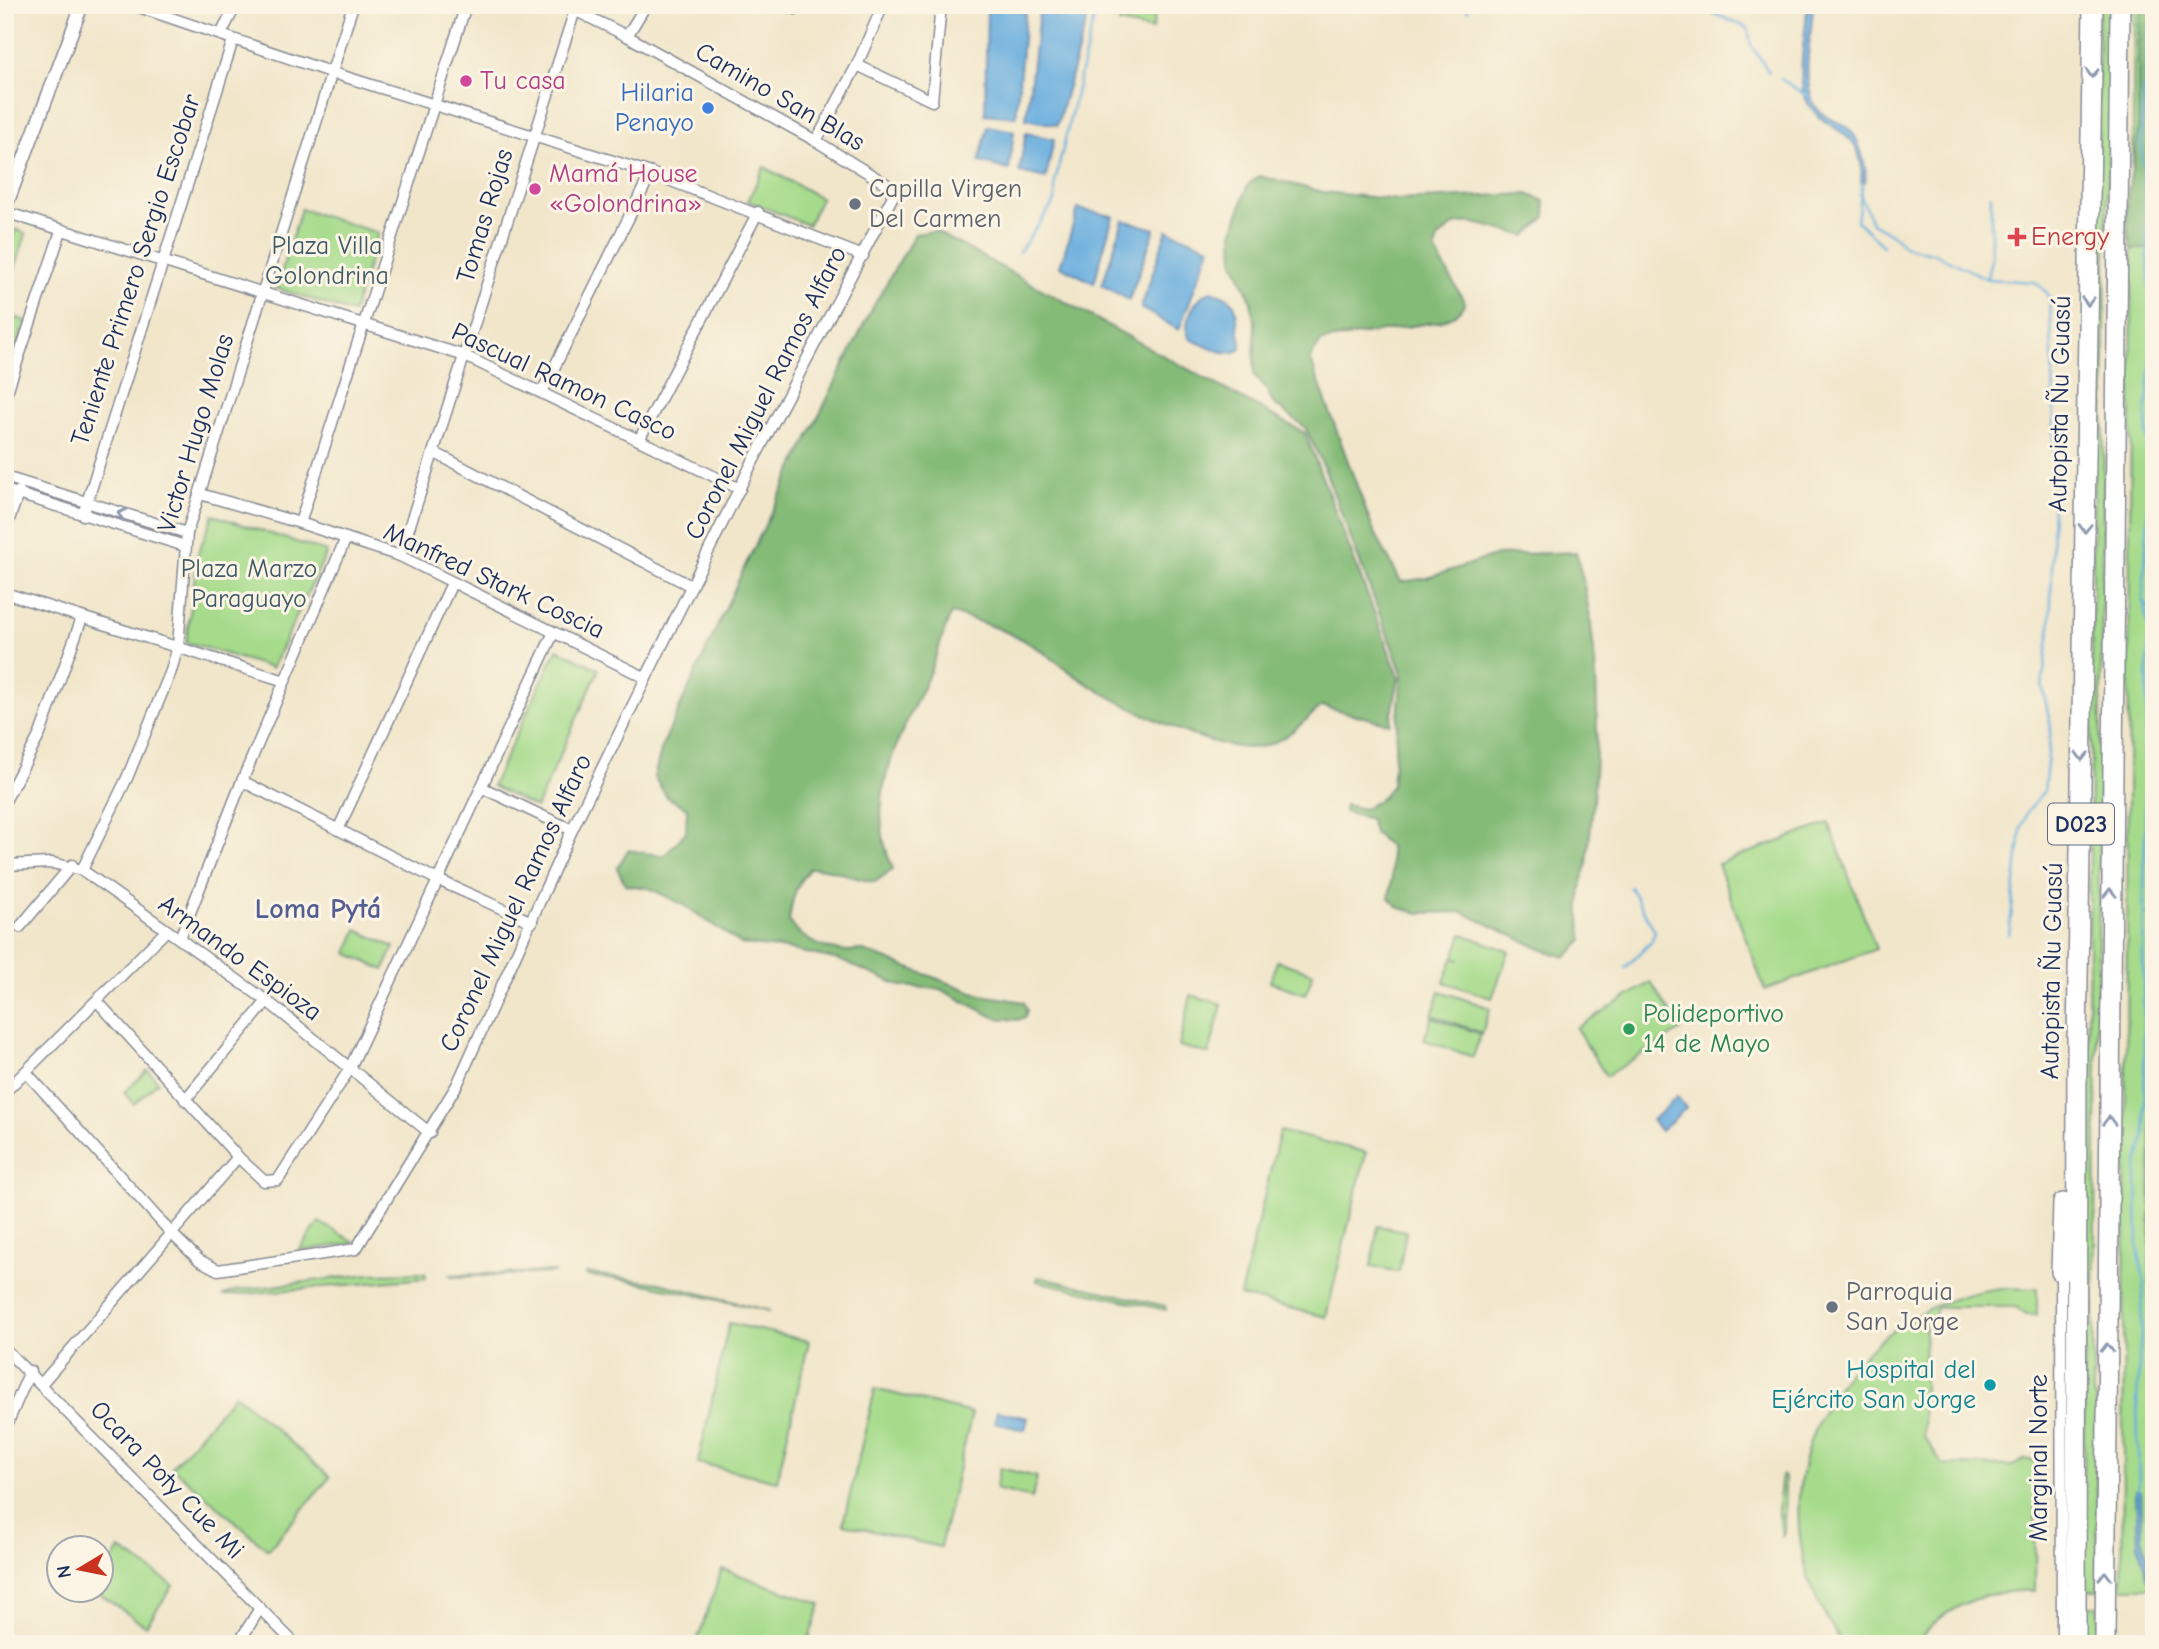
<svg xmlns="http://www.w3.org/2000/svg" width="2159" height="1649" font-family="'Comic Neue',sans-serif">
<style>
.green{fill:#a6db8b;stroke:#608574;stroke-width:2}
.forest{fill:#84bb77;stroke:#50756a;stroke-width:2}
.water{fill:#68adde;stroke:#426e9e;stroke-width:2}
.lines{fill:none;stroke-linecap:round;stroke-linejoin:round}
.stream{stroke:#68adde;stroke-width:2.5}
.minor-casing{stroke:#868a94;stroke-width:13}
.tertiary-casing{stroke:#868a94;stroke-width:15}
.motorway-casing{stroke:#868a94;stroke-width:22}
.minor{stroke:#fff;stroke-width:10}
.tertiary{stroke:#fff;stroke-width:12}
.motorway{stroke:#fff;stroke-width:19}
.oneway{stroke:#8d97ae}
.hotel-dot{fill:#d1479c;stroke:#fcf5e5;stroke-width:2.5}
.shop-dot{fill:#3f7fe0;stroke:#fcf5e5;stroke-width:2.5}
.worship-dot{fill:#6b7280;stroke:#fcf5e5;stroke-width:2.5}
.health-dot{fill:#e0444e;stroke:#fcf5e5;stroke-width:2.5}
.leisure-dot{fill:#2e9e5b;stroke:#fcf5e5;stroke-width:2.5}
.culture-dot{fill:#0f9aa8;stroke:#fcf5e5;stroke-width:2.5}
.labels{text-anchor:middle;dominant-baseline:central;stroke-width:6;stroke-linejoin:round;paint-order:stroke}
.shield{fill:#fcf5e5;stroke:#5e6a86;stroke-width:2}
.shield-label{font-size:24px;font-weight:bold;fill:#1b2f5e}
.hotel-label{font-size:26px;fill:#b23c85;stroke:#fcf5e5;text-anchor:start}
.shop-label{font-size:26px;fill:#366cbe;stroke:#fcf5e5;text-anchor:end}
.street-label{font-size:26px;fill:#1b2f5e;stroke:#fcf5e5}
.worship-label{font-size:26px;fill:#5b616d;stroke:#fcf5e5;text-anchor:start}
.health-label{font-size:26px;fill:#be3a42;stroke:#fcf5e5;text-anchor:start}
.park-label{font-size:26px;fill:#3e5a69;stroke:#fcf5e5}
.leisure-label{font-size:26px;fill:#27864d;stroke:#fcf5e5;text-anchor:start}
.culture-label{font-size:26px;fill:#0d838f;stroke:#fcf5e5;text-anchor:end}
.neighbourhood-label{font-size:28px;font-weight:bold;fill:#555e92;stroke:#fcf5e5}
</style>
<rect width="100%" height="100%" fill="#fcf5e5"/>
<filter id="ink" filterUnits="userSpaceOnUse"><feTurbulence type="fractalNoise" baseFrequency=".0143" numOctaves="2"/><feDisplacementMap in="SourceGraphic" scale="14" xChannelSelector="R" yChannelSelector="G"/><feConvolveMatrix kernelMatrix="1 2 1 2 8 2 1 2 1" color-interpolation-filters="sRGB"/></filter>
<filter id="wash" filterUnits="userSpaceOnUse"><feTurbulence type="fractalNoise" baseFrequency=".00686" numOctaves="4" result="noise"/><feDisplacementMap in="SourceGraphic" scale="28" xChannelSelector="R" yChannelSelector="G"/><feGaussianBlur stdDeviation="1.57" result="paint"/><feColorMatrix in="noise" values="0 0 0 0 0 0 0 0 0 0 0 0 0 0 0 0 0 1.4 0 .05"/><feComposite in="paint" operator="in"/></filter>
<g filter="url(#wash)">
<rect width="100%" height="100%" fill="#f1e6ca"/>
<!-- green -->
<g class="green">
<polygon points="1122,5 1157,5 1152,30 1119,23"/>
<polygon points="2099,5 2113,5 2106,243 2093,1394 2096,1401 2098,1590 2082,1590"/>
<polygon points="2134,5 2154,5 2154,1588 2122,1588"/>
<polygon points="764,167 821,198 808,225 748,201"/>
<polygon points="301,209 378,233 353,313 276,288"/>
<polygon points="16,229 26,234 5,300 5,255"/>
<polygon points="5,314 26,321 5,375"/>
<polygon points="213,515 327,552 272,668 186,642 198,553"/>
<polygon points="557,649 599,669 536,808 492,786"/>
<polygon points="1829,823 1876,949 1765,990 1718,864"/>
<polygon points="357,930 394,947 384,970 347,953"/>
<polygon points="1462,934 1509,951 1492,998 1444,982 1453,958 1460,960 1454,957"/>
<polygon points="1277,961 1313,973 1306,994 1270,982"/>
<polygon points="1651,982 1681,1030 1606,1076 1576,1028"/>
<polygon points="1440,991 1490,1008 1482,1033 1432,1015"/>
<polygon points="1191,995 1222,1004 1209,1054 1179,1046"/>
<polygon points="1432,1017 1481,1034 1473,1057 1424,1040"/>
<polygon points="148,1070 158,1082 134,1104 124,1092"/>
<polygon points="1280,1131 1366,1152 1326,1317 1240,1296"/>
<polygon points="319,1222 356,1243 299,1251"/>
<polygon points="1378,1226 1406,1231 1399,1272 1371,1266"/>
<polygon points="425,1273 426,1278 222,1296 234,1291 369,1274"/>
<polygon points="555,1273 452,1277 450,1275 553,1272"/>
<polygon points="586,1273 659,1283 770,1311 626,1280 587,1276"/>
<polygon points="1038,1277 1165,1306 1166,1310 1037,1281"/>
<path d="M 2000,1288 L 2037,1289 L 2037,1315 L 2026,1315 L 2016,1307 L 1941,1307 L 1937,1308 L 1934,1318 L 1925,1325 L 1923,1436 L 1943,1465 L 2013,1466 L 2025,1459 L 2036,1461 L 2035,1591 C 1990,1589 1943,1604 1916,1644 L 1843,1644 C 1738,1502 1830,1310 2000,1288 Z"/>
<polygon points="729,1323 809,1341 777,1481 698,1463"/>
<polygon points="875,1389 972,1413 940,1547 843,1524"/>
<polygon points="235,1394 330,1477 268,1550 172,1467"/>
<polygon points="1000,1468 1037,1477 1032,1498 995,1489"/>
<polygon points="1782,1475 1785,1477 1784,1532 1782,1535 1778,1508"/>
<polygon points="120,1549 173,1585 146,1626 93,1590 102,1590 102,1577"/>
<polygon points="722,1569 821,1604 807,1644 696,1644"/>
<rect x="2082" y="1606" width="16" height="38"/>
</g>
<!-- forest -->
<g class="forest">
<path d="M 2141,5 L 2154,5 L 2154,246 L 2148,249 L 2132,249 C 2117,210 2137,164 2138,125 C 2139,85 2136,45 2141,5 Z"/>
<path d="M 1259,176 L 1323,192 L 1398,200 L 1528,194 L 1544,201 L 1546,217 L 1526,236 L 1470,222 L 1454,225 L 1438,238 L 1435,250 L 1465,303 L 1457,314 L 1442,321 L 1322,341 L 1310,358 L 1372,527 L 1401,582 L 1427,578 L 1497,555 L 1576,552 C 1605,658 1599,756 1587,864 C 1578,890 1578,914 1583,941 L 1566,957 L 1543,950 L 1462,912 L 1418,913 L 1400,908 L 1389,898 L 1392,877 L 1390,847 L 1374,833 L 1370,819 L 1344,812 L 1345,805 L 1364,809 L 1382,798 L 1392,785 L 1402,673 L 1323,465 L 1305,427 L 1273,403 L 1266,388 L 1254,375 L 1255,320 L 1250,298 L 1234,262 L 1233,233 L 1247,186 Z"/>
<path d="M 935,231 L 1305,433 L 1399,677 L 1390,724 L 1322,706 C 1303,722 1285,742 1260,747 C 1218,754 1132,710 1096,689 C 1071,675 1050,654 1025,641 C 1002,629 976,620 951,613 C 942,637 935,662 924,685 C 896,745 863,802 893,869 L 875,882 C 852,879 834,867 810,868 C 795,885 792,899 789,921 C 804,944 834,954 861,950 L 981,995 L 1024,1002 L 1027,1010 L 1025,1017 L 1018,1020 L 996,1018 L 940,989 L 901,986 L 839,960 L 787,949 L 741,944 L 684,905 L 649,888 L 626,885 L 617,868 L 628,850 L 664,856 L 686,832 L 687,808 L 667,797 L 654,777 L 663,744 L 745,566 L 870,312 L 915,234 Z"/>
<polygon points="2153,670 2154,671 2154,1478 2150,1292"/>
</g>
<!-- water -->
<g class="water">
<polygon points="987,5 1026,5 1016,117 985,114"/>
<polygon points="1040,5 1091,5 1057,125 1026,119"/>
<path d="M 1807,5 L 1813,5 C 1812,37 1801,72 1813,102 C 1819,116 1835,120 1847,127 C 1859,135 1868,169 1865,182 L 1861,182 C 1867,124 1819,134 1805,97 C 1796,74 1807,30 1807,5 Z"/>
<polygon points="988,126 1014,131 1009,170 979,162"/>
<polygon points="1026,133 1054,139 1046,178 1019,172"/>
<polygon points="1078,209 1113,216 1094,283 1060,266"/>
<polygon points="1123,220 1155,229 1129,300 1102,285"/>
<polygon points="1167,230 1210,247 1179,330 1141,308"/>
<path d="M 1211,291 C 1241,300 1234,305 1239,333 C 1240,340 1243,342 1240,350 C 1225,358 1205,345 1190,339 C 1181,324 1195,296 1211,291 Z"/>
<polygon points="1677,1097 1686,1108 1661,1131 1652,1120"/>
<polygon points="997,1411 1028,1418 1025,1430 994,1423"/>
<polygon points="2136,1490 2141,1491 2142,1538 2153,1578 2148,1579 2138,1543"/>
</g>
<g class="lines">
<!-- stream -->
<g class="stream">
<polyline points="1466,5 1468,11"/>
<polyline points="1704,5 1712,13 1748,28 1751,45 1769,72"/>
<polyline points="1781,79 1805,95"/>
<polyline points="1863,181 1857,221 1883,246"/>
<polyline points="1860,194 1872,223 1896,237 1903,246 1936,254 1987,279 2035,282 2047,293 2050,302 2054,403 2052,569 2050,631 2042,685 2051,727 2044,791 2027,812 2021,830 2009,935"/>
<polyline points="1019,252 1055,201 1055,182 1097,5"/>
<polyline points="1987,278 1991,259 1991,195"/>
<polyline points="2143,601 2154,615"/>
<polyline points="2148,628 2143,601 2150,480 2146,415 2153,342 2141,135 2148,32 2154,18"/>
<polyline points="2144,914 2154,914"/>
<polyline points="1625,968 1651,942 1655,931 1630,887"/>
<polyline points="2139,1494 2137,1400 2144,1280 2138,1248 2137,1169 2145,1133 2143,955 2148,647"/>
</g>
</g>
</g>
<g filter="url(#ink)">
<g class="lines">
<defs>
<g id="minor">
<polyline points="133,5 330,72 651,173 863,256"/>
<polyline points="784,5 795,9 802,5"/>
<polyline points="221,34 236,5"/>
<polyline points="627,36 646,5"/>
<polyline points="857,65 932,101 941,5"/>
<polyline points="816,141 857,65 883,5"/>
<polyline points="5,212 465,356 740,489"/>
<polyline points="542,392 651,173"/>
<polyline points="5,398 61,231"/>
<polyline points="639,440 758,212"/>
<polyline points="435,453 691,586"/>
<polyline points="5,477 187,533"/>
<polyline points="5,490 185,546"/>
<polyline points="200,494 300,523 400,556 646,678"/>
<polyline points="83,515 233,40"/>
<polyline points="300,523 466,5"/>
<polyline points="5,531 19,491"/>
<polyline points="400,556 575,10"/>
<polyline points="5,593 285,681"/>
<polyline points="242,781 438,880 532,922"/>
<polyline points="483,788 572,830"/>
<polyline points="5,801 40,734 82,618"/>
<polyline points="338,830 452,583"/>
<polyline points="5,865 52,863 82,870 267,1001 430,1133"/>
<polyline points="82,870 127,778 171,671 178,646 187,533 353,5"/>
<polyline points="20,927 72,865"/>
<polyline points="180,938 242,781 346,538"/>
<polyline points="98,1002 238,1157 264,1181 278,1180 349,1070 553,634"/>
<polyline points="26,1072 172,1234 199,1260 218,1270 356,1249 457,1085 572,830 646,678 750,467 893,196 888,185 816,141 627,36 564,5"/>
<polyline points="5,1092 166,931"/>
<polyline points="185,1100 267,1001"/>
<polyline points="2061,1272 2062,1644"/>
<polyline points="5,1349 295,1644"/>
<polyline points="42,1383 238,1157"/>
<polyline points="5,1429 30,1371"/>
<polyline points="5,1642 8,1644"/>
<polyline points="238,1644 260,1608"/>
</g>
<polyline id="tertiary" points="5,209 82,5"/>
<g id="motorway">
<polyline points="2061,1272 2063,1203"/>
<polyline points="2076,1644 2077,1045 2093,5"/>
<polyline points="2105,1644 2120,5"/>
</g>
</defs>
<!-- minor casing -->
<use href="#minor" class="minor-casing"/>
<!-- tertiary casing -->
<use href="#tertiary" class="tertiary-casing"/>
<!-- motorway casing -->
<use href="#motorway" class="motorway-casing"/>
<!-- minor -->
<use href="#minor" class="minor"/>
<!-- tertiary -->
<use href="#tertiary" class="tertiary"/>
<!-- motorway -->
<use href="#motorway" class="motorway"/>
</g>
<!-- one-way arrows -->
<defs><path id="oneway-chevron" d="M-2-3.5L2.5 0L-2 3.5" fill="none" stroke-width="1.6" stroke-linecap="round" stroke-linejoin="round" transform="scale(1.75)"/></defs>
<g class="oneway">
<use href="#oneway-chevron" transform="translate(2092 73) rotate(91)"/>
<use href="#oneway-chevron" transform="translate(2088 301) rotate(91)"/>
<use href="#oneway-chevron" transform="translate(122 514) rotate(-163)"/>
<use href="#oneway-chevron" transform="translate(2085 528) rotate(91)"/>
<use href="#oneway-chevron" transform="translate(2082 756) rotate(91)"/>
<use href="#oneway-chevron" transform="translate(2110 893) rotate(-90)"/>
<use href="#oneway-chevron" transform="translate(2109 1121) rotate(-90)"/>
<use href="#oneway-chevron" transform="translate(2107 1348) rotate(-90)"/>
<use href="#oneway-chevron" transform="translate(2105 1576) rotate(-90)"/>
</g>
</g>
<!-- markers -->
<g class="hotel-dot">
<circle cx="466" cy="81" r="7"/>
<circle cx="535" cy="189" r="7"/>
</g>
<circle class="shop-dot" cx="708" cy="108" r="7"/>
<g class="worship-dot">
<circle cx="855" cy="204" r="7"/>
<circle cx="1832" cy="1307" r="7"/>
</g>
<path class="health-dot" d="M2013.5 226.5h7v7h7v7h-7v7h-7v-7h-7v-7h7z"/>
<circle class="leisure-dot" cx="1629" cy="1029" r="7"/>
<circle class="culture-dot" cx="1990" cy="1385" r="7"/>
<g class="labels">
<!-- shield labels -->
<rect class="shield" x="2048" y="803.5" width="66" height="41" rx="5"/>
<g class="shield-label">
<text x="2081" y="824">D023</text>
</g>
<!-- hotel labels -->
<g class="hotel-label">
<text x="480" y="81">Tu casa</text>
<text x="549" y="174">Mamá House<tspan x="549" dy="30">«Golondrina»</tspan></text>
</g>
<!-- shop labels -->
<g class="shop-label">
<text x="694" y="93">Hilaria<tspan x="694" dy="30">Penayo</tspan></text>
</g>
<!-- street labels -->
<g class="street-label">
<text transform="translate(780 97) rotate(30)">Camino San Blas</text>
<text transform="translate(485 216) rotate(-73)">Tomas Rojas</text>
<text transform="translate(136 270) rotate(-72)">Teniente Primero Sergio Escobar</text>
<text transform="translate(564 382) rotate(25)">Pascual Ramon Casco</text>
<text transform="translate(766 393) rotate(-63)">Coronel Miguel Ramos Alfaro</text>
<text transform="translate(2060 404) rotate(-89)">Autopista Ñu Guasú</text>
<text transform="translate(196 433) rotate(-73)">Victor Hugo Molas</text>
<text transform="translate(494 581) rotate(25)">Manfred Stark Coscia</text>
<text transform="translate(516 903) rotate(-65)">Coronel Miguel Ramos Alfaro</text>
<text transform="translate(240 958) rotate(36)">Armando Espioza</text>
<text transform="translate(2052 971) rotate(-89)">Autopista Ñu Guasú</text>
<text transform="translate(2039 1458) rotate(-90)">Marginal Norte</text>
<text transform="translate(167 1480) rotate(46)">Ocara Poty Cue Mi</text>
</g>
<!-- worship labels -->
<g class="worship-label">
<text x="869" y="189">Capilla Virgen<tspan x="869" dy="30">Del Carmen</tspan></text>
<text x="1846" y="1292">Parroquia<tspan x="1846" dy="30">San Jorge</tspan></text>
</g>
<!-- health labels -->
<g class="health-label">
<text x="2031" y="237">Energy</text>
</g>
<!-- park labels -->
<g class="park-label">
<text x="327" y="246">Plaza Villa<tspan x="327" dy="30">Golondrina</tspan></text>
<text x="249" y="569">Plaza Marzo<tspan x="249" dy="30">Paraguayo</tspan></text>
</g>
<!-- leisure labels -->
<g class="leisure-label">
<text x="1643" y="1014">Polideportivo<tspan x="1643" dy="30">14 de Mayo</tspan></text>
</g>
<!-- culture labels -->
<g class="culture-label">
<text x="1976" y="1370">Hospital del<tspan x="1976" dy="30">Ejército San Jorge</tspan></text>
</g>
<!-- neighbourhood labels -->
<g class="neighbourhood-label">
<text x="318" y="909">Loma Pytá</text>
</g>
</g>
<!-- margin -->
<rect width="2159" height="1649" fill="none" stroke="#fcf5e5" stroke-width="28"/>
<!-- north arrow -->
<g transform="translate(80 1569) rotate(260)"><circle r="33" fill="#fcf5e5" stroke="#a2a6af" stroke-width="2"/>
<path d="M0-5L12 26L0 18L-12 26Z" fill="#c8321e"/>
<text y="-10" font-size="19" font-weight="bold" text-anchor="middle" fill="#1b2f5e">N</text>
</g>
</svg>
